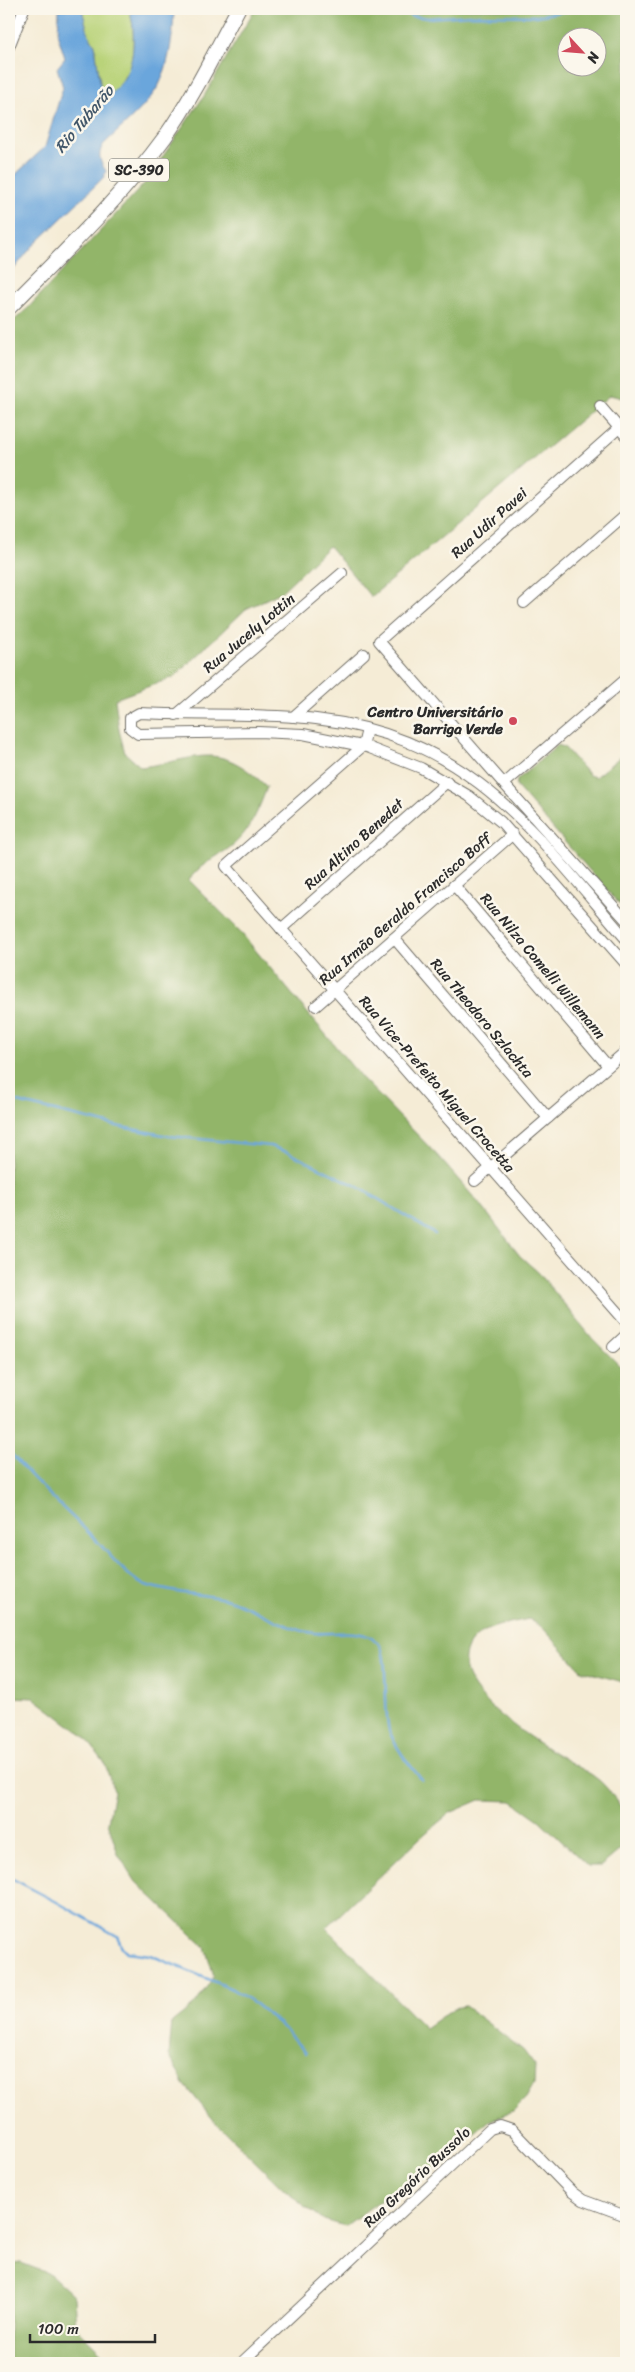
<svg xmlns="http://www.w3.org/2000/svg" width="635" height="2372" font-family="Sriracha,sans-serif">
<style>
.green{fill:#b9d379;stroke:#727f52}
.forest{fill:#92b569;stroke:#5e704a;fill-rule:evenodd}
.water{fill:#6ba6dc;stroke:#4b6884}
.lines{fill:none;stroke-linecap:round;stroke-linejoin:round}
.stream{stroke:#6ba6dc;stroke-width:2.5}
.minor-casing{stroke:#726f67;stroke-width:12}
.major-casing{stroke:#726f67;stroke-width:16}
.minor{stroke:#fff;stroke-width:10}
.major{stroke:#fff;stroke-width:14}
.poi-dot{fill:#d1495b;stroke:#fbf7ec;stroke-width:2}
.labels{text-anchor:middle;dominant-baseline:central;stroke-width:5;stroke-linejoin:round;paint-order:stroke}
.shield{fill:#fbf7ec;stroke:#696865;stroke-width:1}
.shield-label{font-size:14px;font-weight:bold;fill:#2b2b2b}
.street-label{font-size:15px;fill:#2b2b2b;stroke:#fbf7ec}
.poi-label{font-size:15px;font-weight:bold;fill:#2b2b2b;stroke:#fbf7ec;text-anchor:end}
.water-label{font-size:16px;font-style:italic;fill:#415669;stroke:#fbf7ec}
</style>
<rect width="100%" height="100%" fill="#fbf7ec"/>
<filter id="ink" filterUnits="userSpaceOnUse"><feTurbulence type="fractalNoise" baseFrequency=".02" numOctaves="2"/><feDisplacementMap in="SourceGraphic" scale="10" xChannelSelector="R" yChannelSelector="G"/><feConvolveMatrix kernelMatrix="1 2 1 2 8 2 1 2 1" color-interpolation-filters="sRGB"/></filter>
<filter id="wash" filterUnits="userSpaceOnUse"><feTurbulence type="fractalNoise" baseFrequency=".0096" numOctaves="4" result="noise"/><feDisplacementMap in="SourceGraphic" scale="20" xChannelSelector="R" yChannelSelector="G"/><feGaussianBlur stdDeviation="1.12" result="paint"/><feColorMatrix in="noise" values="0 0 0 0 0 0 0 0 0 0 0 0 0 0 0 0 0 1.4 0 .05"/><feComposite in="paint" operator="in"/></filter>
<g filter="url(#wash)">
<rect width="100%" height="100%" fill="#f5ecd6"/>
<!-- green -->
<path class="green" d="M 82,9 L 130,9 C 130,16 133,22 133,28 C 135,63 128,83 98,103 L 100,83 L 95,45 L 88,33 Z"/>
<!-- forest -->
<g class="forest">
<path d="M 255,9 L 626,9 L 626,399 L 610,395 L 371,597 L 329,546 L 281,592 L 246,609 L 174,677 L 115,699 L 119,730 L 125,753 L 141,767 C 201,759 217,739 267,787 C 258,812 248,836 225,851 C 211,860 199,866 189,880 L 237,928 L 361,1077 L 437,1155 L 484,1209 L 520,1256 L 539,1273 L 592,1338 L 626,1372 L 626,1683 L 581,1670 L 542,1627 L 529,1619 C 505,1624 469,1628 465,1657 C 460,1697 538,1743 568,1761 C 578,1767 591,1773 600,1781 C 607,1787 622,1807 625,1814 C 629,1822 626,1836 626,1845 L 601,1866 L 588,1866 L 539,1820 L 512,1801 L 480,1800 L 450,1813 L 421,1837 L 326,1928 L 425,2028 L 454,2008 L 465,2006 L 523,2050 L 535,2066 L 534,2084 L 526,2098 L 513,2111 L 489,2121 L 413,2186 L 393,2191 L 345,2226 L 324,2220 L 285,2191 L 217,2124 L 184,2084 L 169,2055 L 172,2022 L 196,2003 L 214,1976 L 205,1947 L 136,1882 L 118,1854 L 108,1822 L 114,1791 L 104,1762 L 85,1737 L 34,1698 L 9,1697 L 9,325 L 28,308 L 144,184 L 204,96 ZM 568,38 L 598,38 L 598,68 L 568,68 Z"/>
<polygon points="558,745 564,747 589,775 595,777 626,752 626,912 516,786 517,780"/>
<polygon points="21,2263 50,2274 74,2296 76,2328 112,2363 9,2363 9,2265"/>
</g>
<!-- water -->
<path class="water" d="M 59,9 L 82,9 L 88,33 L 95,45 L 100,83 L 98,103 C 128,84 135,62 133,28 C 133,22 130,16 130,9 L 174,9 C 174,30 169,66 159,85 C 146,108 121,127 103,145 C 97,155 100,162 106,171 L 104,177 L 31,248 L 9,275 L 9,189 L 15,175 L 45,147 L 63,87 L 57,68 L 65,58 L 58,36 Z"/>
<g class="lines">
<!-- stream -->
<g class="stream">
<polyline points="397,9 412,16 428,18 471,15 536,16 578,9"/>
<polyline points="9,1100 121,1127 169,1136 270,1146 287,1152 357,1186 435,1234"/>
<path d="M 9,1451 C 35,1483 65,1509 94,1538 C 106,1550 128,1579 143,1584 C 170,1594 198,1593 225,1599 C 256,1607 282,1629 314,1633 C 335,1635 362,1626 379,1644 C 389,1655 383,1709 389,1730 C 396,1749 410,1765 422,1780"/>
<polyline points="9,1877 55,1901 117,1936 122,1947 127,1952 150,1955 232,1989 254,2003 281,2025 306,2053"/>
</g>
</g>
</g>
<g filter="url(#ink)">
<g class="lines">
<defs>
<g id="minor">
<polyline points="9,47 24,9"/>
<polyline points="600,406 626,436"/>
<polyline points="619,428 379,641 504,784 626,920"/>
<polyline points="524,603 626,514"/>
<polyline points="176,715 342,573"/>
<polyline points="293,717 364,654"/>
<polyline points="367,729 363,746 226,866 626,1322"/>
<polyline points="504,784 626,679"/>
<polyline points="454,885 608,1066"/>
<polyline points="281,929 447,782"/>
<polyline points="394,938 548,1118"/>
<path d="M 626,939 C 533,831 470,737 316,719 C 257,712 197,716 139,713 L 130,718 L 130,728 L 138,734 L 258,732 L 303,734 L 367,747 L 421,768 L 469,796 L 501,822 L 626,964"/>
<polyline points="316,1006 513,834"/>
<polyline points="475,1181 626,1051"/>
<polyline points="613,1347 626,1335"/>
<polyline points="241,2363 490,2129 500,2126 512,2130 572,2192 583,2200 626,2216"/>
</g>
<path id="major" d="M 9,308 C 63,253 119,200 165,137 C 193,97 215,52 238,9"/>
</defs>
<!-- minor casing -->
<use href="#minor" class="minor-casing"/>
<!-- major casing -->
<use href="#major" class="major-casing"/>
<!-- minor -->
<use href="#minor" class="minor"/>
<!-- major -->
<use href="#major" class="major"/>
</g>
</g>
<!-- markers -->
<circle class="poi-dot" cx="513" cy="721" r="5"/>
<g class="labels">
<!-- shield labels -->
<rect class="shield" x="109" y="158.5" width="60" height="23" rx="4"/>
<g class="shield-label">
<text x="139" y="170">SC-390</text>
</g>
<!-- street labels -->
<g class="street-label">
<text transform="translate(489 523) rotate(-42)">Rua Udir Pavei</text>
<text transform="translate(249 633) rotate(-40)">Rua Jucely Lottin</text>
<text transform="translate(354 844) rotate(-42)">Rua Altino Benedet</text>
<text transform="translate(405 909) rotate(-41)">Rua Irmão Geraldo Francisco Boff</text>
<text transform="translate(543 966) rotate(50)">Rua Nilza Comelli Willemann</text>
<text transform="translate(482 1018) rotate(50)">Rua Theodoro Szlachta</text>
<text transform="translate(437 1084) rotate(49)">Rua Vice-Prefeito Miguel Crocetta</text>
<text transform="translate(417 2177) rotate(-43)">Rua Gregório Bussolo</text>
</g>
<!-- poi labels -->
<g class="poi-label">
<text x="503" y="712">Centro Universitário<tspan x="503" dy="17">Barriga Verde</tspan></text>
</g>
<!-- water labels -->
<g class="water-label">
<text transform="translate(84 119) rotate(-50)">Rio Tubarão</text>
</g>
</g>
<!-- margin -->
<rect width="635" height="2372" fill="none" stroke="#fbf7ec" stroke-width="30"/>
<!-- north arrow -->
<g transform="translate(582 52) rotate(116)"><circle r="24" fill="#fbf7ec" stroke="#a8a59f"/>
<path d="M0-4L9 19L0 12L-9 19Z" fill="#d1495b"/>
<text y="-8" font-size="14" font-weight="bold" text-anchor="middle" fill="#2b2b2b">N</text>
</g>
<!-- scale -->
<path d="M30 2334v8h125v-8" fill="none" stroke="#2b2b2b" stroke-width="2.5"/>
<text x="38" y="2334" font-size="15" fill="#2b2b2b" stroke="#fbf7ec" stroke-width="4" paint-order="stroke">100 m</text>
</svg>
